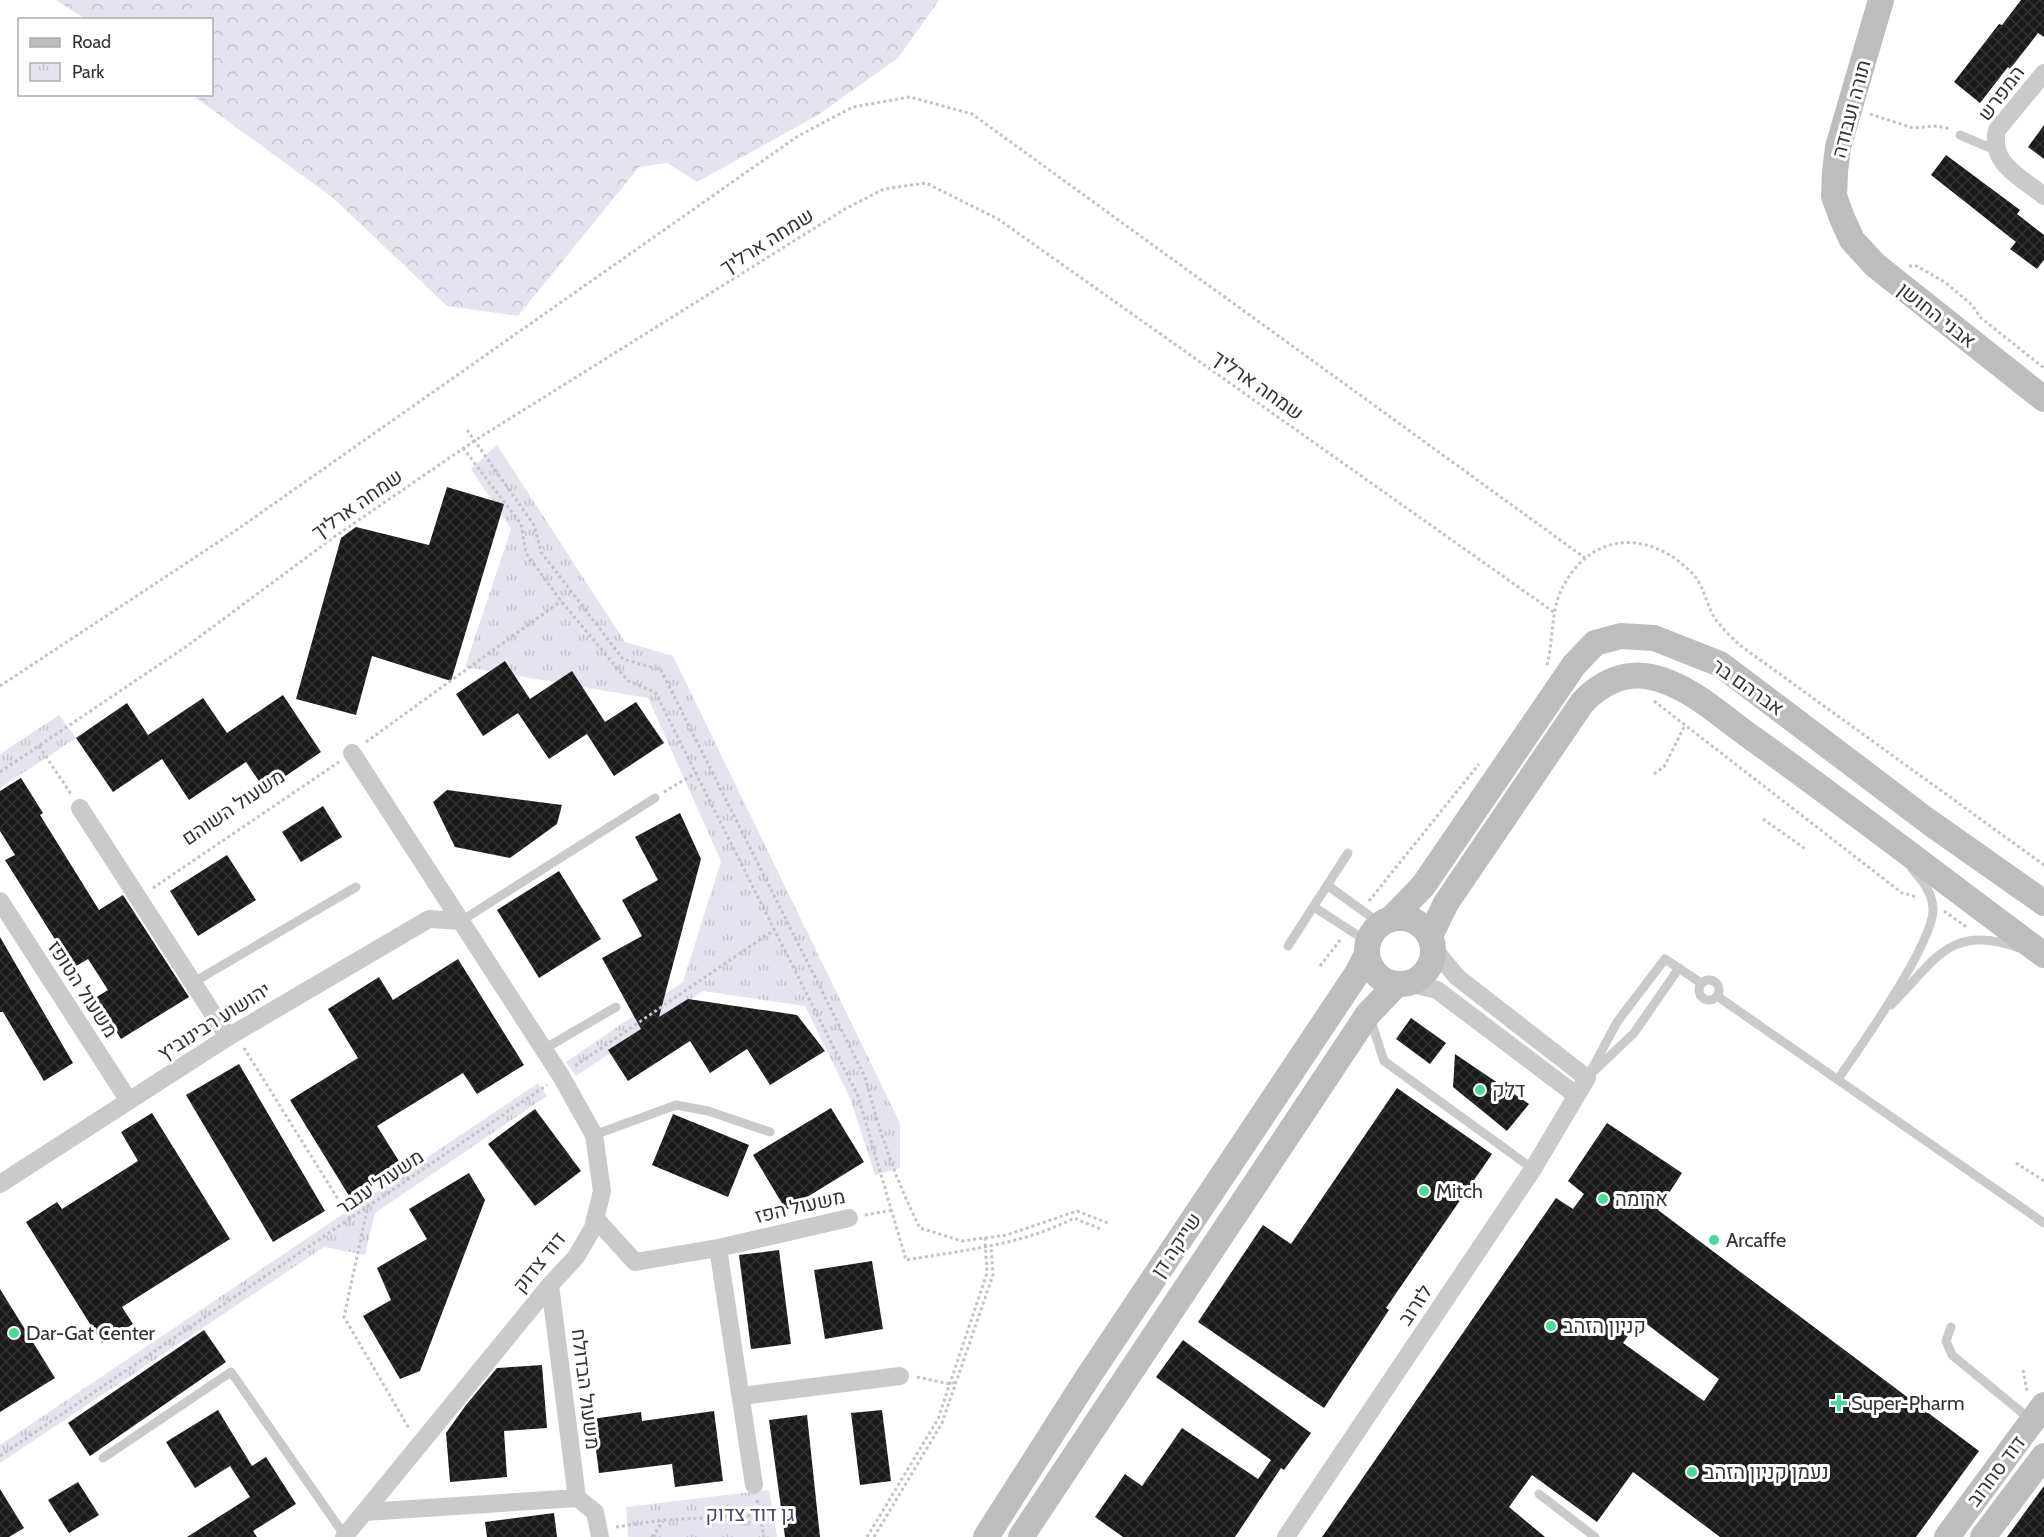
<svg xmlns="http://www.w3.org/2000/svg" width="2044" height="1537" font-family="Cabin,Heebo,sans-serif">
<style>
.forest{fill:url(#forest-crowns)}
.park{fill:url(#park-tufts)}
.building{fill:url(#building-cross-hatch);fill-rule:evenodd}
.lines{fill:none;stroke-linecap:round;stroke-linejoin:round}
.path{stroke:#c3c3c3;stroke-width:3;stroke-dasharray:3 3;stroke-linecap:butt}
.lane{stroke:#cacaca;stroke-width:9}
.street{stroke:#cacaca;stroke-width:18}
.secondary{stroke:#bdbdbd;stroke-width:26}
.poi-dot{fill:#43dc99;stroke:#fff;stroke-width:2}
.labels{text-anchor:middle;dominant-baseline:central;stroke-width:6;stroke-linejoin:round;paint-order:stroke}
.street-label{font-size:20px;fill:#333;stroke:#fff}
.poi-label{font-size:20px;fill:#333;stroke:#fff;text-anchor:start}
.park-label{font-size:20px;fill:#49426d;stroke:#fff}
</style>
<defs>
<pattern id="forest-crowns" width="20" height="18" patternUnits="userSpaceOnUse" patternTransform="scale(1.5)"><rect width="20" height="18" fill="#e4e3ee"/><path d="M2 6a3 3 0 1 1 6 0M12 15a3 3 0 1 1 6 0" fill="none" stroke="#c4c3cd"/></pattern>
<pattern id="park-tufts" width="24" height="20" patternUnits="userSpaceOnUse" patternTransform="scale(1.5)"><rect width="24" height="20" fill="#e4e3ee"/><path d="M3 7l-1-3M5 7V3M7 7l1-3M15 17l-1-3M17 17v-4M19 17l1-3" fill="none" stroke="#c4c3cd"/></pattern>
<pattern id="building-cross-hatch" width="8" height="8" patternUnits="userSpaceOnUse" patternTransform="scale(1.5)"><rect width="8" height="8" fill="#1a1a1a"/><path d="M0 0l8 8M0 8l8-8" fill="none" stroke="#333"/></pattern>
</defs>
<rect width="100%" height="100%" fill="#fff"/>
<!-- forest -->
<polygon class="forest" points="56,0 939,0 898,58 818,115 697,182 667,163 639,167 518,316 447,306 332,197 192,95 212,94 212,20 85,19"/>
<!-- park -->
<g class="park">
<polygon points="497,445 625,642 673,656 900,1123 900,1168 875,1175 850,1098 805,1006 703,991 576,1076 566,1062 683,982 721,861 648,698 465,667 511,529 471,469"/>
<polygon points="59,715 76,738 0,788 0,754"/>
<polygon points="538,1083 547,1096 375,1213 365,1255 324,1247 0,1463 0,1445"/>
<polygon points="769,1490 777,1537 628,1537 626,1507"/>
</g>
<!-- building -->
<g class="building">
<polygon points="2021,0 2044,0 2044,37 2038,33 2010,69 2008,67 1980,103 1954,82 1999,24 2002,25"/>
<polygon points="2044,125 2044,159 2028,147"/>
<polygon points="1946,155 2020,210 2017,214 2044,235 2044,260 2037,269 2010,249 2016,242 1931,175"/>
<polygon points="447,487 504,504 451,681 372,656 356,715 296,699 341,538 356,527 429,545"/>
<polygon points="505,661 530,699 572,671 605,722 636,702 664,743 614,776 587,734 549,759 518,713 483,736 456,694"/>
<polygon points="283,695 321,752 265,790 246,762 189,800 162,759 113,792 76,738 127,703 148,735 203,698 227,733"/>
<polygon points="21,778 43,813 40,815 99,910 123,895 189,997 121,1039 95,998 108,990 88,959 73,968 5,860 15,855 0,831 0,791"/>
<polygon points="447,790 562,805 557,824 510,858 455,847 433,802"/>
<polygon points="323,806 342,837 301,862 282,832"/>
<polygon points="680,813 701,859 659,1017 688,999 797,1015 825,1051 770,1085 747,1049 710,1073 690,1041 628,1081 608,1050 641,1029 602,958 642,936 622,900 658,880 635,837"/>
<polygon points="227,855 256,900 198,936 170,891"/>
<polygon points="559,871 601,939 539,978 497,910"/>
<polygon points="0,937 73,1063 44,1081 3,1012 0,1012"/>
<polygon points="458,959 524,1065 477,1094 463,1073 377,1126 402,1166 351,1199 290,1100 358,1058 328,1009 379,977 393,1000"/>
<polygon points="1411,1018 1446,1043 1430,1064 1396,1039"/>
<polygon points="1455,1054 1529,1104 1507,1131 1453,1087"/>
<polygon points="239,1064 325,1211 273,1242 186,1095"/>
<polygon points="1397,1088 1492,1154 1386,1308 1389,1310 1324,1408 1198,1322 1263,1225 1291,1244"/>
<polygon points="831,1108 864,1162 786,1210 753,1155"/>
<polygon points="535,1109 581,1171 535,1206 488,1144"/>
<polygon points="152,1113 230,1239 122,1307 133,1324 102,1343 26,1222 57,1202 62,1209 138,1161 121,1132"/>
<polygon points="673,1114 749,1145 728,1197 652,1165"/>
<path d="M 1607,1123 L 1682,1173 L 1658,1210 L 1979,1451 L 1916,1537 L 1720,1537 L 1633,1472 L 1597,1522 L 1532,1475 L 1509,1507 L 1545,1537 L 1322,1537 L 1556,1198 L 1573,1209 L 1584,1194 L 1568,1181 ZM 1640,1319 L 1719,1379 L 1704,1401 L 1623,1343 Z"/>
<polygon points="469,1173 485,1200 420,1371 400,1379 363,1316 391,1300 377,1268 427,1239 409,1209"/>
<polygon points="779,1250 791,1344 751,1349 739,1255"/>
<polygon points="872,1261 883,1329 825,1339 814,1270"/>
<polygon points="0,1289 55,1378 0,1412"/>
<polygon points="204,1330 226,1362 90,1456 68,1423"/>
<polygon points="1183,1340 1311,1433 1284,1470 1281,1468 1235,1537 1123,1537 1095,1517 1125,1474 1142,1486 1182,1428 1258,1479 1271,1460 1156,1377"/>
<polygon points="542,1365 547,1428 504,1431 507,1477 450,1482 446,1433 466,1405 497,1368"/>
<polygon points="218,1410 252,1466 266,1457 296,1504 253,1531 257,1537 187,1537 250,1497 230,1466 195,1488 166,1442"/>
<polygon points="882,1410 891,1481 860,1485 851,1413"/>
<polygon points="714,1411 723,1481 675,1487 672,1464 599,1473 592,1419 641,1412 642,1421"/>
<polygon points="807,1415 820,1537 785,1537 769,1420"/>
<polygon points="78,1482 99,1515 69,1533 48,1500"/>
<polygon points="2044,1486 2044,1537 2007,1537"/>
<polygon points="0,1489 24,1528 9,1537 0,1537"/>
<polygon points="554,1513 557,1537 487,1537 485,1522"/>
</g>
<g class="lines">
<!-- path -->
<g class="path">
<polyline points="1870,114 1913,128 1937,126 1951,129"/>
<polyline points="1909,266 1917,266 1946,283 1972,305 1981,318 2044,368"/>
<path d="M 467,430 L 534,525 L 541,552 L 623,659 L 661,670 L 865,1077 C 879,1130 895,1179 920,1228 L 962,1241 L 1007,1235 L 1077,1211 L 1108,1223"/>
<path d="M 463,448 L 521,524 L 526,553 L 561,601 L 628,681 L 655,692 L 858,1096 L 906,1260 C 964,1250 1022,1245 1074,1218 L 1103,1230"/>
<path d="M 1547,665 C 1553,643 1551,613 1560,593 C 1586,534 1645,527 1690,571 C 1703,583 1705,600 1713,615 C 1720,627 1731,637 1741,646 L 2044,865"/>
<polyline points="0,686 235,531 798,136 853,107 910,97 972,114 1585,558"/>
<polyline points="1654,701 1902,893 1917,897"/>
<polyline points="366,742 561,601"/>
<polyline points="39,746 71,794"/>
<polyline points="0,772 187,646 334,537 474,441 845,209 884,189 926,183 998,219 1555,613"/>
<polyline points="1654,774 1664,767 1685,725"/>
<polyline points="664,792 697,772"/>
<polyline points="1763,819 1807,850"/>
<polyline points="153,888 339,762"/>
<polyline points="1369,901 1479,764"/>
<polyline points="1944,911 1968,928"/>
<polyline points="1320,966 1340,940"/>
<polyline points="244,1048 351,1220"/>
<polyline points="575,1066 774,930"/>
<polyline points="2016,1163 2044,1181"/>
<polyline points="367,1210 344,1317 410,1430"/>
<polyline points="865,1215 892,1210"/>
<polyline points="2023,1370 2027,1391"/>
<polyline points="917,1377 950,1384 957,1382"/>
<polyline points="0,1456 547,1085"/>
<polyline points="757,1500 764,1537"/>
<polyline points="616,1527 664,1520 760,1515"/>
<polyline points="652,1537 663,1521"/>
<polyline points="867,1537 938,1419 987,1273 985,1237"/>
<polyline points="874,1537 942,1423 993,1275 991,1246"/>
</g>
<!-- lane -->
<g class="lane">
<polyline points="1960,135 1995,150"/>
<polyline points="1327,885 1381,924"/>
<polyline points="1314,907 1368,942"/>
<polyline points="461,921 655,798"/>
<polyline points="1288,946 1348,853"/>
<circle cx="1709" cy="990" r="10"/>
<polyline points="194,982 356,887"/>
<polyline points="1717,996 2044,1223"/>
<path d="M 1891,1005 C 1934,962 1950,922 2019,948"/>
<polyline points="1370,1018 1384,1061 1533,1169"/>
<polyline points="544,1049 616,1007"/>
<polyline points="1593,1072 1634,1033 1679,968"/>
<polyline points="1587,1078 1617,1022 1665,959 1701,983"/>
<path d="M 1838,1079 C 1859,1049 1935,941 1933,908 C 1932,892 1922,880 1912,869"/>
<polyline points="594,1135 676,1105 708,1111 770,1132"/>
<polyline points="1951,1327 1946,1341 1952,1355 2031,1420"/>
<polyline points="103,1458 231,1372 345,1536"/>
<polyline points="1539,1494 1595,1537"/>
</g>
<!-- street -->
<g class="street">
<path d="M 2044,73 L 1997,130 C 1989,164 2021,177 2044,196"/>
<polyline points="80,808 228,1037"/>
<polyline points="0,901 129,1101"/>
<polyline points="1409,983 1437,990 1576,1095"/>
<polyline points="0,1184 228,1037 429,919 461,921"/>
<polyline points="595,1218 635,1262 718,1248 754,1485"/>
<polyline points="718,1248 849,1218"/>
<polyline points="550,1285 577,1498"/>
<polyline points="741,1396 900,1376"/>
<polyline points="365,1512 577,1498 595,1512 600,1537"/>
<polyline points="344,1537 550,1285 576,1257 593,1228 602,1191 594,1135 561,1076 352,753"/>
<polyline points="1286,1537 1533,1169 1587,1078 1457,977 1433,948"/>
</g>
<!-- secondary -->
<g class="secondary">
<polyline points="1881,0 1838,147 1835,172 1834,196 1842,218 1852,240 1875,265 2044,399"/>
<circle cx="1400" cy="951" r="33"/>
<polyline points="1391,919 1423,886 1574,665 1595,643 1621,636 1654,638 1720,664 1929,822 2044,903"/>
<path d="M 1430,936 L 1446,903 L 1582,703 C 1599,684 1624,671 1651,677 C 1690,685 1723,718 1755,740 C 1853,810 1948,884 2044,955"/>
<polyline points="986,1537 1088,1377 1358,972 1367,954"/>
<polyline points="1021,1537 1368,1014 1397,984"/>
<polyline points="1947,1537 2044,1405"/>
<polyline points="1983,1537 2044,1456"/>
</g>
</g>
<!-- markers -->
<g class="poi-dot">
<circle cx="1480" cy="1090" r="6"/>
<circle cx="1424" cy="1191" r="6"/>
<circle cx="1603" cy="1199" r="6"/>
<circle cx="1714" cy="1240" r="6"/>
<circle cx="1551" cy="1326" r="6"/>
<circle cx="14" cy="1333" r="6"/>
<path d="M1836 1394h6v6h6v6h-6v6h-6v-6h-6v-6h6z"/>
<circle cx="1692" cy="1472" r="6"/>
</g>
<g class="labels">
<!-- street labels -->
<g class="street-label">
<text transform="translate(2001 93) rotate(-53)">המפרש</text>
<text transform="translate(1851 109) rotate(-75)">תורה ועבודה</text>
<text transform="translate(767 241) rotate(-32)">שמחה ארליך</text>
<text transform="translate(1937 315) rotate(38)">אבני החושן</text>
<text transform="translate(1258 385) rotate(35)">שמחה ארליך</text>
<text transform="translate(357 504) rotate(-35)">שמחה ארליך</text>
<text transform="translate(1748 687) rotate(35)">אברהם בר</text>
<text transform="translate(233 807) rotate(-34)">משעול השוהם</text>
<text transform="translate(83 989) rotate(57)">משעול הטופז</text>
<text transform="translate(214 1021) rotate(-32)">יהושוע רבינוביץ</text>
<text transform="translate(380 1182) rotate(-34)">משעול ענבר</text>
<text transform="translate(800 1206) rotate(-13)">משעול הפז</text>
<text transform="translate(1176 1245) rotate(-56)">שייקה דן</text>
<text transform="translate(539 1262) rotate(-51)">דוד צדוק</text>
<text transform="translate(1415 1305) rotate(-56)">לזרוב</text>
<text transform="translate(586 1389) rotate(83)">משעול הבדולח</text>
<text transform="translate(1996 1471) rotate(-53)">דוד סחרוב</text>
</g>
<!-- poi labels -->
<g class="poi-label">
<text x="1492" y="1090">דלק</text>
<text x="1436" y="1191">Mitch</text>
<text x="1615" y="1199">ארומה</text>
<text x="1726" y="1240">Arcaffe</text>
<text x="1563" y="1326">קניון הזהב</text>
<text x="26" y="1333">Dar-Gat Center</text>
<text x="1851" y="1403">Super-Pharm</text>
<text x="1704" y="1472">נעמן קניון הזהב</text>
</g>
<!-- park labels -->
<g class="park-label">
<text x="750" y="1514">גן דוד צדוק</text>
</g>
</g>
<!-- legend -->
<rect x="18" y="18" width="195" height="78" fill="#ffffff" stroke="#adadad" stroke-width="1.5"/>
<rect x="30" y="38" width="30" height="9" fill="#bdbdbd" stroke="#adadad" stroke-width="1.5"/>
<text x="72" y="48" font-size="18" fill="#333333">Road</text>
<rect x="30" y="63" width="30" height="18" fill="url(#park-tufts)" stroke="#adadad" stroke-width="1.5"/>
<text x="72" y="78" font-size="18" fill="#333333">Park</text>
</svg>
